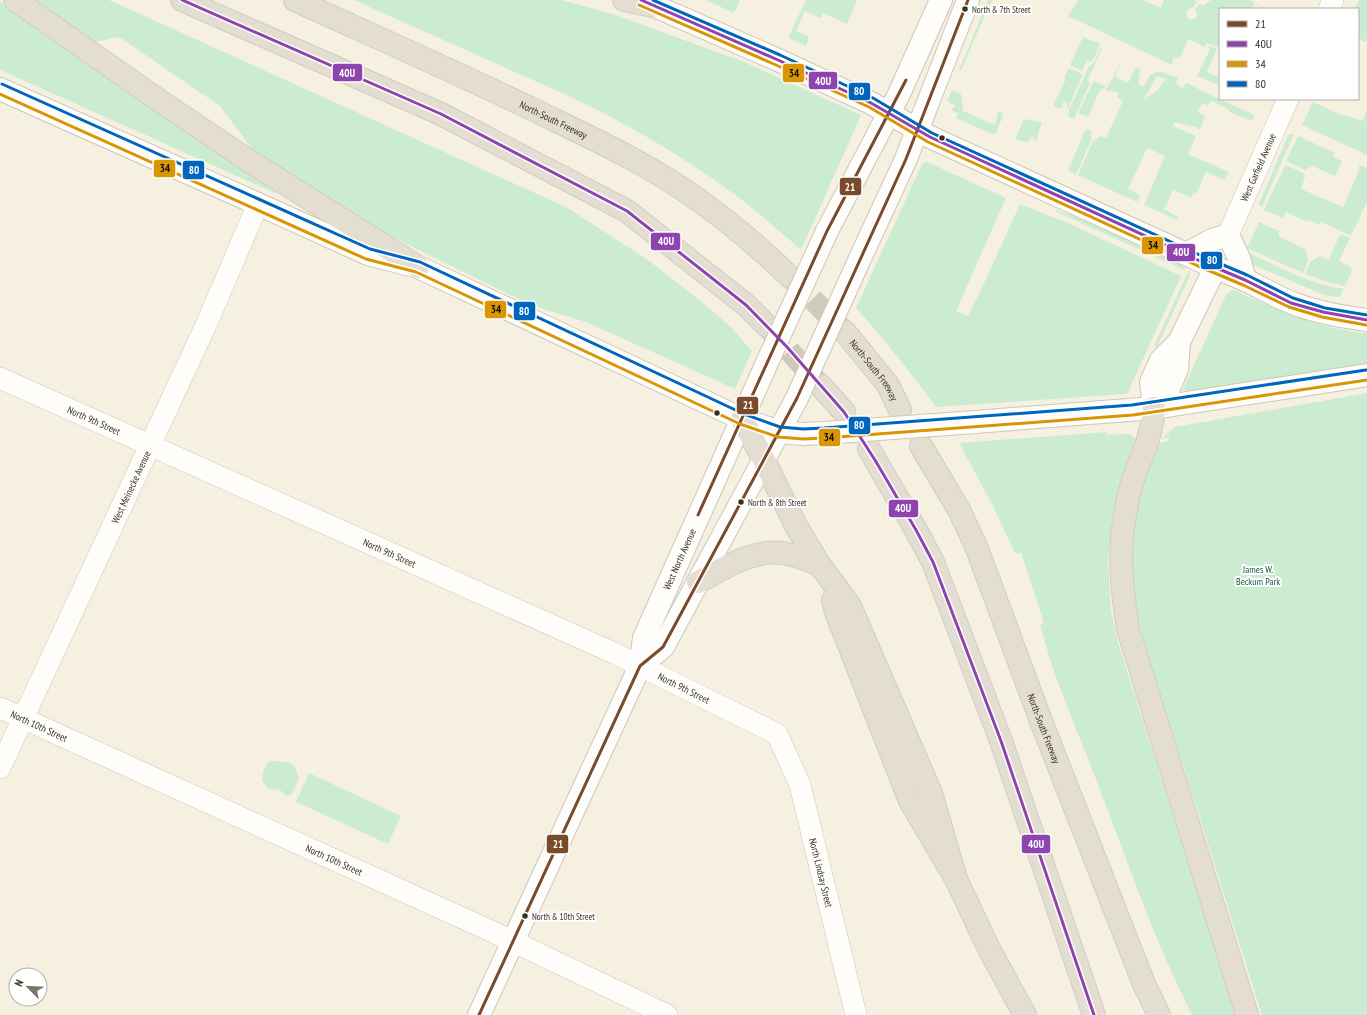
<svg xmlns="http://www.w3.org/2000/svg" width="1367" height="1015" font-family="'PT Sans Narrow',sans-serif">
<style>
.green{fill:#ccecd2;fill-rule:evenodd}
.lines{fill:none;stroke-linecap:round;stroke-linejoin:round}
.highway-tunnel{stroke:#d0caba;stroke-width:22;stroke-dasharray:22 11;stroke-linecap:butt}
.street-casing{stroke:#cbc7b9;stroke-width:22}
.secondary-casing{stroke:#cbc7b9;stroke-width:24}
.highway-casing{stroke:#d0ccc4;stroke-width:24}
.street{stroke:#fefdfa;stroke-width:21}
.secondary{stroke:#fefdfa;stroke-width:22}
.highway{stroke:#e4ded2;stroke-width:22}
.secondary-bridge-casing{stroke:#cbc7b9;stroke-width:24;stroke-linecap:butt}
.secondary-bridge{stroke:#fefdfa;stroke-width:22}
.bus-1-casing{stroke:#fff;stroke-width:6}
.bus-2-casing{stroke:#fff;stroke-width:6}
.bus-3-casing{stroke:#fff;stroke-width:6}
.bus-4-casing{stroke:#fff;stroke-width:6}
.bus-1{stroke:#7a4b2a;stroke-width:3}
.bus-2{stroke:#8e44ad;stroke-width:3}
.bus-3{stroke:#da9505;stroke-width:3}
.bus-4{stroke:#0065bd;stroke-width:3}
.bus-dot{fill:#363224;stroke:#fff;stroke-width:1.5}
.labels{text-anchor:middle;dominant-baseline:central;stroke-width:4;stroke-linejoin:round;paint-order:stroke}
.bus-label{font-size:9px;fill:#363224;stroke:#fff;text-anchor:start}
.street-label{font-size:10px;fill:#363224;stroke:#fff}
.park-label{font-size:10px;fill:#17593e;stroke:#fff}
.line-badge{stroke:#fff;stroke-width:1.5}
.badge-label{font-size:11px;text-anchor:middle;font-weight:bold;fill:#fff}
.pale-badge-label{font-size:11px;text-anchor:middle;font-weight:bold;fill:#111}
</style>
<rect width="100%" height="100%" fill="#f6f0e0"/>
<!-- green -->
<g class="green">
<polygon points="34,0 109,0 568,208 648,260 698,299 731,327 752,351 735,389 586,322 546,310 514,297 368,225 255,153 220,106 119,37 95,42"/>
<path d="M 354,0 L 562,0 L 619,16 L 744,62 L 861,115 L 801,250 C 779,231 757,211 734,194 C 681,155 623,121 564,94 Z"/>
<polygon points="706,0 740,0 734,13"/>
<polygon points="806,0 856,0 857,1 847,24 823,13 820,18 805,11 796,31 808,36 808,40 806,46 788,38"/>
<polygon points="988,0 993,0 989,5 961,71 959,70"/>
<polygon points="1078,0 1143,0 1161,8 1164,0 1195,0 1197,2 1193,8 1188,9 1186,13 1187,17 1190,20 1196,18 1197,14 1195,10 1199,4 1204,5 1211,0 1249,0 1267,9 1254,4 1251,9 1220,9 1220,48 1207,43 1205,47 1188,39 1180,58 1178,57 1177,59 1173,57 1172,65 1068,16"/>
<polygon points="1359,0 1367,0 1367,40 1365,42 1358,38 1358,9 1355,9"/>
<polygon points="0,2 270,187 277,194 0,70"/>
<polygon points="1083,37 1100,44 1093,60 1090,62 1087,60 1082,71 1070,65"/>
<polygon points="1209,46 1217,49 1207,72 1220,78 1220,86 1197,76 1210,49 1208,48"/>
<polygon points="1101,47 1102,48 1088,79 1090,83 1074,119 1069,117 1068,113 1088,68 1094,62"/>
<path d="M 1121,62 L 1115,77 L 1128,83 L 1136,67 L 1140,69 L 1138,84 L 1142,86 L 1144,86 L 1150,75 L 1159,71 L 1178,78 L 1176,84 L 1183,88 L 1186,83 L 1254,115 L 1252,121 L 1231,113 L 1228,109 L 1212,101 L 1207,105 L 1202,103 L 1198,112 L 1205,116 L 1200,129 C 1191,125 1184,125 1175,122 L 1173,126 L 1196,136 L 1188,154 L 1229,172 L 1225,180 L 1206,172 L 1196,194 L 1193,193 L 1192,198 L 1173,190 L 1164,209 L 1178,217 L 1177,220 L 1144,205 L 1165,156 L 1147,148 L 1128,189 L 1139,194 L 1138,195 L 1140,196 L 1137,202 L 1078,175 L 1093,141 L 1101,136 L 1106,138 L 1123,101 L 1117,97 L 1119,93 L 1114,91 L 1113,92 L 1105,90 L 1109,85 ZM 1157,76 L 1173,82 L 1166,80 L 1163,82 L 1158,90 L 1144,99 Z"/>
<polygon points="1069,68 1083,74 1067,110 1067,105 1066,102 1063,103 1063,105 1061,109 1053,106 1066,79 1064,78"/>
<polygon points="1094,81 1106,86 1099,92 1088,117 1080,114 1079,111 1092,84"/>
<polygon points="952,90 961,94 963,111 995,125 998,112 1002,112 1003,116 995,135 956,118 958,113 953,111 952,108 955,107 954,104 951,104 947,100"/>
<polygon points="1313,102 1339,114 1351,117 1362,121 1367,111 1367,155 1302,125"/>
<polygon points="1024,119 1042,122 1036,141 1032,136 1027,143 1015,139"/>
<polygon points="1086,129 1091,131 1091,141 1076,174 1068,170"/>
<polygon points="1294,134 1262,207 1259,204 1288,135"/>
<polygon points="1298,136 1335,153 1333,157 1342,161 1335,176 1312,166 1305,170 1286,161"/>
<path d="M 927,162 L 1006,198 L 956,311 L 968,316 L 981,290 L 1020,204 L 1068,223 L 1181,276 L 1127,394 L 936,407 C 911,373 885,340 856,308 L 922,164 Z"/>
<polygon points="1285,165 1304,173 1305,177 1301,189 1343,207 1360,168 1358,167 1360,165 1367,168 1367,202 1351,236 1321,222 1320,225 1309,220 1307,222 1286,212 1283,218 1264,210"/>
<polygon points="1056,210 1080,218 1185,267 1184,270 1055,211"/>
<polygon points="1259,222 1279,231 1279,236 1306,250 1308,260 1303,273 1247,248"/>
<polygon points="1340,234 1350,238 1339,261 1351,267 1352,270 1345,286 1331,283 1305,274 1311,261 1320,256 1329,260"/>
<path d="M 1243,250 C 1275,265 1308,284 1344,289 L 1340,297 L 1325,295 L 1312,290 L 1251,264 Z"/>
<polygon points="1190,271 1189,278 1157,347 1154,346 1188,272"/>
<path d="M 1232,290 L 1234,290 C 1275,309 1321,330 1367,333 L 1367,363 L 1185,394 L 1183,389 L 1226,295 Z"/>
<path d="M 1367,393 L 1367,1015 L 1262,1015 C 1234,929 1208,842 1180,756 C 1163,700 1138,638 1133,581 C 1130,537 1137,482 1158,443 L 1168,441 L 1169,437 L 1161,439 L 1175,427 Z"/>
<path d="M 1107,432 L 1107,435 L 1130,434 L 1131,436 L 1135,438 L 1136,440 L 1124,471 L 1112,518 L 1108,562 L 1111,610 L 1117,639 L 1236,1015 L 1192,1015 C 1154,940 1127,860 1097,782 C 1077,730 1054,679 1040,625 L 1044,623 L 1021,553 L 1015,553 L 991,502 L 959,443 Z"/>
<path d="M 275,761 C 291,762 294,762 299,778 L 291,795 L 286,796 C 282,789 277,789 269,789 L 262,781 L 263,771 L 268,762 Z"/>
<polygon points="309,773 401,816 388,844 296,802"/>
</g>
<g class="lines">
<!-- highway-tunnel -->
<g class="highway-tunnel">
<polyline points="789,276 845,332"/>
<polyline points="767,326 821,386"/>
</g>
<defs>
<g id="street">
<polyline points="1329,9 1333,0"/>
<path id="s1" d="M 1228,235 L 1288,99"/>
<path id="s2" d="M 0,378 L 616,654 L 777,734 L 800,785 L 856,1015"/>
<path id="s3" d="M 0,708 L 491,931 L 667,1015"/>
<path id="s4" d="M 0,768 L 206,325 L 258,204"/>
</g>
<g id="secondary">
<path d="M 641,0 L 778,60 L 871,103 L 930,137 L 1186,254 C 1205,264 1225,271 1245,280 C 1263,288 1279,299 1298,305 C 1320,313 1344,317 1367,320"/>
<polyline points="0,89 258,204 368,254 418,267 742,419 779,432 803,434 824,433"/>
<polyline points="827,231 899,94 941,0"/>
<polyline points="1186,254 1212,240 1228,235 1239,258 1245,280"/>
<polyline points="857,265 906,159 968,0"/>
<polyline points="1154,408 1151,382 1161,360 1179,342 1215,268"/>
<polyline points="1154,408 1169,388 1177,369 1179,342"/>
<polyline points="975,422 1154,408 1367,375"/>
<polyline points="640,666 663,647 797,398"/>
<path id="s5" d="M 479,1015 L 640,666 L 644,638 L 766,365"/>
</g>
<g id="highway">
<polyline points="15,0 163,103 246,159 418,267"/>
<polyline points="182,0 441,114 627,211 746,305 767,326"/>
<path id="s6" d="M 295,0 C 374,36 453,71 532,109 C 583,134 636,158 684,190 C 721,215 757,245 789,276"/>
<polyline points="624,0 653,6"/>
<path id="s7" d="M 845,332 L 888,385 L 900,410"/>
<polyline points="821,386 844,412"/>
<path d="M 1154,408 C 1153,417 1152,426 1149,435 C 1145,453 1135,469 1131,487 C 1117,537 1120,579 1128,629 L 1247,1015"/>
<polyline points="742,419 764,460 796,526 819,564 850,606 931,793 956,879"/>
<path id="s8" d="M 921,446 L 959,510 L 976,546 L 1041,721 L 1144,984 L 1159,1015"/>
<polyline points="869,449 916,530 933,562 1001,741 1094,1015"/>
<path d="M 698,582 C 723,569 752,549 783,553 C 795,555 807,560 819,564"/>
<polyline points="833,600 836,612 910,801 956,879 989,949 1025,1015"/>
</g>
</defs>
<!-- street casing -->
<use href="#street" class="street-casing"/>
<!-- secondary casing -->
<use href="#secondary" class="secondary-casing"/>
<!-- highway casing -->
<use href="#highway" class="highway-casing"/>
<!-- street -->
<use href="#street" class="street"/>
<!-- secondary -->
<use href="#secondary" class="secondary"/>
<!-- highway -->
<use href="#highway" class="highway"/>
<defs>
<g id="secondary-bridge">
<polyline points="766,365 827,231"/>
<polyline points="797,398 857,265"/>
<polyline points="824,433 975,422"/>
</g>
</defs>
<!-- secondary-bridge casing -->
<use href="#secondary-bridge" class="secondary-bridge-casing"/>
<!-- secondary-bridge -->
<use href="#secondary-bridge" class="secondary-bridge"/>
<defs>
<g id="bus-1">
<polyline points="698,515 827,231 906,80"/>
<polyline points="479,1015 640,666 663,647 797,398 906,159 968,0"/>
</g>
<g id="bus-2">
<polyline points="182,0 441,114 627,211 746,305 787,347 844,412 875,460 916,530 933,562 1001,741 1094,1015"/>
<polyline points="641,0 778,60 871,103 930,137 1200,261 1245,280 1291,303 1323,312 1367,320"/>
</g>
<g id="bus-3">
<polyline points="639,5 776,65 869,107 928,142 1198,266 1243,285 1289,307 1322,317 1366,325"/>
<polyline points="0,94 366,259 416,272 740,424 778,437 803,439 824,438 1133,415 1367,380"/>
</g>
<g id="bus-4">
<polyline points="653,0 780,55 873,98 932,133 1202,256 1247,275 1293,298 1325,308 1367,315"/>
<polyline points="2,84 370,249 420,262 744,414 780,427 803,429 824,428 1132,405 1366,370"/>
</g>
</defs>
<!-- bus-1 casing -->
<use href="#bus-1" class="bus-1-casing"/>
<!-- bus-2 casing -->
<use href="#bus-2" class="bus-2-casing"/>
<!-- bus-3 casing -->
<use href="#bus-3" class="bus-3-casing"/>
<!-- bus-4 casing -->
<use href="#bus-4" class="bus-4-casing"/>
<!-- bus-1 -->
<use href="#bus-1" class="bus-1"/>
<!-- bus-2 -->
<use href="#bus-2" class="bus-2"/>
<!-- bus-3 -->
<use href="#bus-3" class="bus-3"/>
<!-- bus-4 -->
<use href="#bus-4" class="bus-4"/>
</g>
<!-- markers -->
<g class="bus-dot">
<circle cx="965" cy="9" r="3.5"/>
<circle cx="942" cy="138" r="3.5"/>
<circle cx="717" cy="413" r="3.5"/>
<circle cx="741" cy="502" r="3.5"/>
<circle cx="525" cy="916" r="3.5"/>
</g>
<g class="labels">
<!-- bus labels -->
<g class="bus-label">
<text x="972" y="9">North &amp; 7th Street</text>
<text x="748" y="502">North &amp; 8th Street</text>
<text x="532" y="916">North &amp; 10th Street</text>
</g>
<!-- street labels -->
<g class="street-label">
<text stroke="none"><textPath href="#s6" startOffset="285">North-South Freeway</textPath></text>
<text stroke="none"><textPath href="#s1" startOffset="74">West Garfield Avenue</textPath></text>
<text stroke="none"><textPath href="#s7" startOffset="48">North-South Freeway</textPath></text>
<text stroke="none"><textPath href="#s2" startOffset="103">North 9th Street</textPath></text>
<text stroke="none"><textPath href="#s4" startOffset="310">West Meinecke Avenue</textPath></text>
<text stroke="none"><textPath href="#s2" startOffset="427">North 9th Street</textPath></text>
<text stroke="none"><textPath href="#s5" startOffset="499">West North Avenue</textPath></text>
<text stroke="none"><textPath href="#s2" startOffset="751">North 9th Street</textPath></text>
<text stroke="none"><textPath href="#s3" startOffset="43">North 10th Street</textPath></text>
<text stroke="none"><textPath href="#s8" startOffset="309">North-South Freeway</textPath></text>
<text stroke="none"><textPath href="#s3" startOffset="367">North 10th Street</textPath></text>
<text stroke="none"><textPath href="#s2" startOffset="1001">North Lindsay Street</textPath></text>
</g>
<!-- park labels -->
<g class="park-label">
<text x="1258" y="569">James W.<tspan x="1258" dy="12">Beckum Park</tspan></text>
</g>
</g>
<g class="line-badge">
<rect x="332" y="63" width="31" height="19" rx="4" fill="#8e44ad"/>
<rect x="782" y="63" width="23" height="20" rx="4" fill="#da9505"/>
<rect x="808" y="71" width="30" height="19" rx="4" fill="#8e44ad"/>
<rect x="848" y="82" width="23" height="19" rx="4" fill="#0065bd"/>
<rect x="153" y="159" width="23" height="19" rx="4" fill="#da9505"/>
<rect x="182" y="160" width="23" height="20" rx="4" fill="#0065bd"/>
<rect x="839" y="177" width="23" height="19" rx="4" fill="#7a4b2a"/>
<rect x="650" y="232" width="31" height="19" rx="4" fill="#8e44ad"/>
<rect x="1141" y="236" width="23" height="19" rx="4" fill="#da9505"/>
<rect x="1166" y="243" width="30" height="19" rx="4" fill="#8e44ad"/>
<rect x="1200" y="251" width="23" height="19" rx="4" fill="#0065bd"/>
<rect x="484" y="300" width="23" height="19" rx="4" fill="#da9505"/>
<rect x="513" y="301" width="23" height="20" rx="4" fill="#0065bd"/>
<rect x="736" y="396" width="23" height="19" rx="4" fill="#7a4b2a"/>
<rect x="848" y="416" width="23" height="19" rx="4" fill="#0065bd"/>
<rect x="818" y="428" width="23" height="19" rx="4" fill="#da9505"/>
<rect x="888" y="499" width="31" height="19" rx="4" fill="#8e44ad"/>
<rect x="546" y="834" width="23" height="20" rx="4" fill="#7a4b2a"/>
<rect x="1021" y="834" width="30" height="20" rx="4" fill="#8e44ad"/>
</g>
<g class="badge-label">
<text x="347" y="77">40U</text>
<text x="823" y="85">40U</text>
<text x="859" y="95">80</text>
<text x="194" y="174">80</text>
<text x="850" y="191">21</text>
<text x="666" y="245">40U</text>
<text x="1181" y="256">40U</text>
<text x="1212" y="264">80</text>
<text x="524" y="315">80</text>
<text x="748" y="409">21</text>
<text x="859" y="429">80</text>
<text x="903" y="512">40U</text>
<text x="558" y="848">21</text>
<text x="1036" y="848">40U</text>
</g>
<g class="pale-badge-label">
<text x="794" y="77">34</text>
<text x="165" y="172">34</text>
<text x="1153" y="249">34</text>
<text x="496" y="313">34</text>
<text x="829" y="441">34</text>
</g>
<!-- legend -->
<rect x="1219" y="8" width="140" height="92" fill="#ffffff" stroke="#afada7"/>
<rect x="1227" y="21" width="20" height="6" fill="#7a4b2a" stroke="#afada7"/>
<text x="1255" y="28" font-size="12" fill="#363224">21</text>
<rect x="1227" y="41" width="20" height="6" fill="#8e44ad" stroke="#afada7"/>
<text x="1255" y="48" font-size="12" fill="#363224">40U</text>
<rect x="1227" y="61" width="20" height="6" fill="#da9505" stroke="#afada7"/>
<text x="1255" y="68" font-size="12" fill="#363224">34</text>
<rect x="1227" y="81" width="20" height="6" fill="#0065bd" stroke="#afada7"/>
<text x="1255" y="88" font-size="12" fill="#363224">80</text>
<!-- north arrow -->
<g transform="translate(28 987) rotate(294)"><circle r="19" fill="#ffffff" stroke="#afada7"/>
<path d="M0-3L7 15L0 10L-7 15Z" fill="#797466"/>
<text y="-6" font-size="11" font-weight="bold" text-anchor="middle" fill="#363224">N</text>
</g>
</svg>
